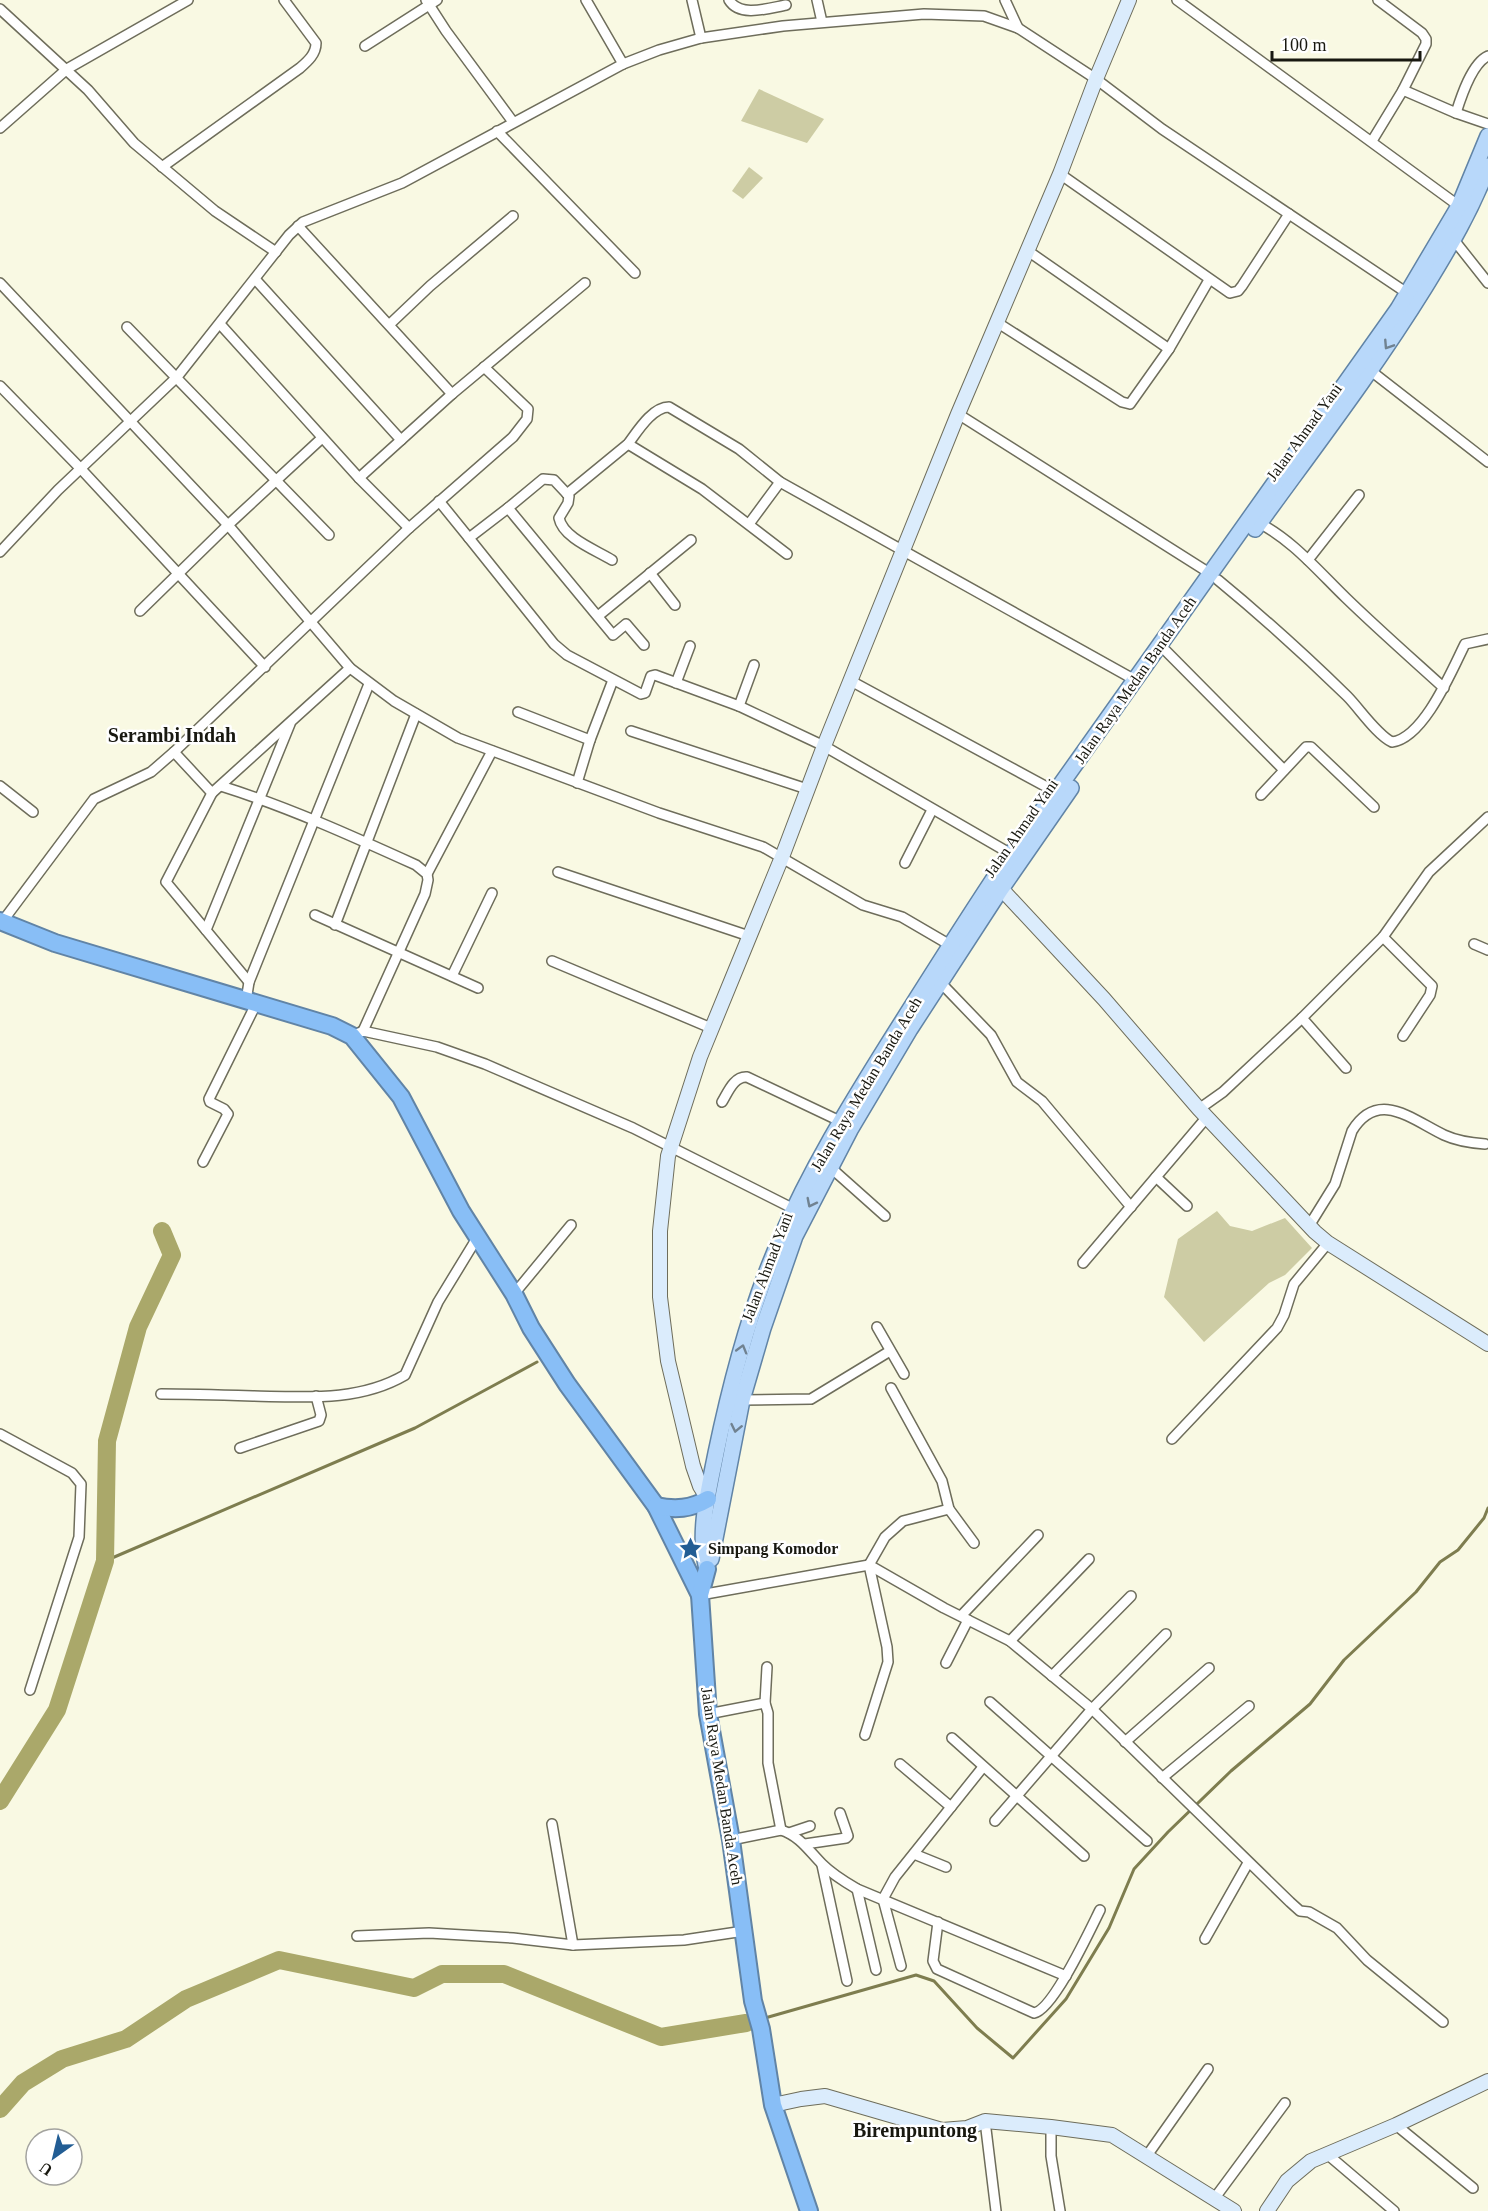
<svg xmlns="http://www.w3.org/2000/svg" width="1488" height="2211" font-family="'Times New Roman',serif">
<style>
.green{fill:#cdcca4}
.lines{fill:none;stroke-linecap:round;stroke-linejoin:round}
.stream{stroke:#7e7d4f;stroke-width:3}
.river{stroke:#aaa86a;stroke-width:18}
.street-casing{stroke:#6e6d5b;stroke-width:12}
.secondary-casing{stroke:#6e6d5b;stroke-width:16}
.primary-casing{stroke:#6184a6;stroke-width:18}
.highway-casing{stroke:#6184a6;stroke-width:20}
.street{stroke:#fff;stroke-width:9}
.secondary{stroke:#dbecfc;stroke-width:14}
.primary{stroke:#b8d8fa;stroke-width:15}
.highway{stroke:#88bef6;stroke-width:16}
.oneway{stroke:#708291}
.labels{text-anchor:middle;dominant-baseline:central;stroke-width:5;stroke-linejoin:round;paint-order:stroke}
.street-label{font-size:16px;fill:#181810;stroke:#fff}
.poi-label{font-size:16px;font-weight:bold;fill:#181810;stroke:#fff;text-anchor:start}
.quarter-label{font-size:20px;font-weight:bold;fill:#181810;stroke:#fff}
</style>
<rect width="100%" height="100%" fill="#f9f9e3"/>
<!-- green -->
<g class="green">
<polygon points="759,89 824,119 807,143 741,121"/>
<polygon points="749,167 763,178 743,199 732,191"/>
<polygon points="1217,1211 1230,1226 1252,1231 1285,1218 1312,1248 1285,1275 1269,1283 1204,1342 1164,1297 1178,1239"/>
</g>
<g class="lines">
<!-- stream -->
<g class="stream">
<polyline points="105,1561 415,1428 537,1362"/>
<polyline points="765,2018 916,1975 934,1981 977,2028 1013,2058 1066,1999 1109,1928 1134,1869 1168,1832 1231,1771 1310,1704 1344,1660 1416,1592 1440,1562 1458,1550 1484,1518 1488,1508"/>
</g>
<!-- river -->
<g class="river">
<polyline points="0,1801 57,1710 105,1561 107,1441 138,1327 172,1255 162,1231"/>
<polyline points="0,2109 23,2083 62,2059 126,2039 186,1999 279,1960 414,1988 442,1974 504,1974 661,2037 746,2023"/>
</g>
<defs>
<g id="street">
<polyline points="426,0 446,31 513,122"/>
<polyline points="586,0 623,64"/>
<polyline points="692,0 701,38"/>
<path d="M 729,0 C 740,18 769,8 786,5"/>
<polyline points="817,0 822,22"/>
<polyline points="1005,0 1018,28"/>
<polyline points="1177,0 1459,206"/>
<polyline points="0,9 88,90 134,143 215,211 276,252"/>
<polyline points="365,46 437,0"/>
<path d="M 1403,90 L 1456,113 C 1461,97 1472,63 1488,56"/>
<polyline points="1456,113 1488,124"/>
<polyline points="0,128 67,69 188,0"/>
<polyline points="497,131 635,273"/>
<polyline points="1372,141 1403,90 1426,44 1426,39 1422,33 1378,0"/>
<path d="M 162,167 L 300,68 C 308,61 316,54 316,43 L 284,0"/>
<polyline points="1060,174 1230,293 1238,291 1242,286 1289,214"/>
<polyline points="298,226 452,394"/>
<polyline points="1454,240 1488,283"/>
<polyline points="1028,251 1169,349"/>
<polyline points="255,279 401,440"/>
<polyline points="0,283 228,525 350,668 394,701 458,738 659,813 763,847 863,905 902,917 950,945"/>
<polyline points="998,323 1122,402 1130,404 1169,349 1209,280"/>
<polyline points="220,324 359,478 409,528"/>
<polyline points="390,324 430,286 513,216"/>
<polyline points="127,327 329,535"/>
<polyline points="1371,371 1488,462"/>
<polyline points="0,386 81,469 265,667"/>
<polyline points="958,414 1211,574"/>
<polyline points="628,444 702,489 787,554"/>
<polyline points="359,478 452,394 585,283"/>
<path d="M 567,494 L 628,444 C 637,432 652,407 669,407 L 739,449 L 780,482 L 1135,680"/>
<polyline points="439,501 469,538"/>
<path d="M 508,508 L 543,479 L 554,480 L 569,496 L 568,503 L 559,518 C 563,538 596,550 612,560"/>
<path d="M 1255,521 C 1291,538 1318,571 1346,598 C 1378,629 1411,658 1444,688"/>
<polyline points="749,524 780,482"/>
<polyline points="0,552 58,490 177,377 289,235 303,222 402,183 623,64 659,50 701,38 783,26 924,14 984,16 1018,28 1096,79 1162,129 1410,295"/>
<polyline points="1308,560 1359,495"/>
<polyline points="650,573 675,605"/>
<path d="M 1218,580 C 1263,617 1305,655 1347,696 C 1359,708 1377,735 1392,742 C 1424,738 1452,670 1465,644 L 1488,639"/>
<polyline points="140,611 228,525 322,438"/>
<polyline points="598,616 691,540"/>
<polyline points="644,645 626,624 613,635 508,508 469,538 554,644 567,655 641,694 645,693 651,676 655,675 739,706 824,746 1011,854"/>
<polyline points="1166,651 1284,770"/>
<polyline points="851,681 1056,792"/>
<polyline points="676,683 690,646"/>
<polyline points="739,706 754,665"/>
<polyline points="518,712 590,740"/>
<polyline points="631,731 807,789"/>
<polyline points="174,752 212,793"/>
<polyline points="577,783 590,740 613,680"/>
<polyline points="0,786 33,812"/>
<path d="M 221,786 C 288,807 352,836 416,865 L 427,874 L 428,880 L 425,894 L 363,1031"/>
<polyline points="1261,795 1306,747 1311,747 1374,807"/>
<polyline points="905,863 932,810"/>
<polyline points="558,872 749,936"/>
<polyline points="427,874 492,751"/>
<polyline points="315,915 478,988"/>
<polyline points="2,922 94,799 151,772 174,752 409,528 513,437 527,419 528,409 484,367"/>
<polyline points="335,925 416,714"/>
<polyline points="206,930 290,724"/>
<polyline points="1383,937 1432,986 1430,995 1403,1036"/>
<polyline points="1474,944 1488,950"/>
<polyline points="552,961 711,1028"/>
<polyline points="452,976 492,893"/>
<polyline points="249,982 166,882 212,793 350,668"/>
<polyline points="940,982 991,1035 1017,1082 1042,1101 1131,1207"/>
<polyline points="246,1001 249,982 369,684"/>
<polyline points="1302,1018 1346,1068"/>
<polyline points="352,1036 363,1031 437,1047 485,1064 633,1128 794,1209"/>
<path d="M 722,1102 C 728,1092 734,1076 747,1077 L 844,1123"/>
<polyline points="1199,1109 1223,1092 1302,1018 1383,937 1429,872 1488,817"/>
<polyline points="203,1162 228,1114 224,1109 210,1102 209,1099 256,1004"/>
<polyline points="830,1167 885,1216"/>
<polyline points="1156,1177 1187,1206"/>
<path d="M 1309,1226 L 1335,1184 L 1352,1131 C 1378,1089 1411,1119 1444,1135 C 1457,1141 1471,1143 1485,1144"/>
<polyline points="1083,1263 1207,1117"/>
<polyline points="514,1294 571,1225"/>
<polyline points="877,1327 904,1374"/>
<polyline points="891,1388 942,1481 949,1509 974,1543"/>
<path d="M 161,1394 C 191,1394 222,1395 253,1396 C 304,1397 359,1402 405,1375 L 438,1302 L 477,1238"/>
<polyline points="742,1400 811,1399 890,1351"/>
<polyline points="0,1434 72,1473 81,1484 79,1537 30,1690"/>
<polyline points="1172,1439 1277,1328 1284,1315 1294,1284 1328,1243"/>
<polyline points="240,1448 319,1421 321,1415 316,1396"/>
<polyline points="700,1595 869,1565 944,1608 1010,1641 1092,1709 1290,1902 1300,1911 1309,1912 1337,1928 1367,1960 1443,2022"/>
<polyline points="961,1616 1038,1535"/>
<polyline points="1010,1641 1089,1559"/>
<polyline points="946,1663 968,1620"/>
<polyline points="767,1667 765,1703 768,1713 768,1763 781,1830"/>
<polyline points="1052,1676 1131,1596"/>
<polyline points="990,1702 1147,1841"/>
<polyline points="708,1714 765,1703"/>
<polyline points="865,1735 888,1662 887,1647 869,1565 885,1537 903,1521 949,1509"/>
<polyline points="952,1738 1084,1856"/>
<polyline points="1125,1742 1209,1668"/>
<polyline points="900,1764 951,1807"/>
<polyline points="1162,1778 1249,1706"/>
<polyline points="995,1821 1092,1709 1166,1634"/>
<polyline points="552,1824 573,1945"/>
<polyline points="789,1833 810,1826"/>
<path d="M 731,1840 L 781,1830 C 800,1836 809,1851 822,1864 C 832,1874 845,1882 857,1889 L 1066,1976"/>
<polyline points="805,1844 846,1838 848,1836 840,1813"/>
<polyline points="914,1854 946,1867"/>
<polyline points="822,1865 847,1981"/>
<polyline points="857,1889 876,1970"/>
<path d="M 938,1922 L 933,1961 L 937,1969 L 1034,2013 C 1053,2010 1090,1930 1100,1910"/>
<polyline points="357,1936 429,1933 513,1938 573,1945 684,1940 744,1931"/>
<polyline points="1205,1939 1248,1863"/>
<polyline points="901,1966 883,1899 895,1877 983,1767"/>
<polyline points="985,2121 996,2211"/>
<polyline points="1396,2125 1473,2188"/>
<polyline points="1051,2127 1051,2156 1060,2211"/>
<polyline points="1327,2154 1394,2211"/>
<polyline points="1146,2157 1208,2069"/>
<polyline points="1214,2199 1285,2103"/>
</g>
<g id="secondary">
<polyline points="995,882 1104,999 1199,1109 1315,1232 1328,1243 1488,1344"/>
<polyline points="708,1499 700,1486 693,1466 668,1361 660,1297 660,1231 668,1156 700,1057 782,857 824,746 958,414 1060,174 1096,79 1129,0"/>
<polyline points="773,2105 801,2099 825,2096 942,2130 967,2128 985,2121 1051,2127 1112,2135 1234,2211"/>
<polyline points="1267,2211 1287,2181 1311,2161 1396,2125 1488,2081"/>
</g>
<g id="primary">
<path d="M 1255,529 C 1313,449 1373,371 1425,287 C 1449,248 1472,209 1488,166"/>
<polyline points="711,1559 742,1400 763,1328 795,1236 850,1130 910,1029 1001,889 1071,788"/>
<path d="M 707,1569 C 697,1533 709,1489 716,1453 C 731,1381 750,1307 780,1240 C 810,1170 850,1105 890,1041 C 924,987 958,933 993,880 L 1398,309 L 1459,206 L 1488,136"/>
</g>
<g id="highway">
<polyline points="0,921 55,943 332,1026 352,1036 401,1097 461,1211 514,1294 531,1328 567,1384 656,1506 700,1595"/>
<path d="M 656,1506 C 675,1510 691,1509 708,1499"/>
<polyline points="707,1569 700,1595 708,1714 731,1840 753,2001 761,2029 773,2105 809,2211"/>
</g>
</defs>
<!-- street casing -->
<use href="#street" class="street-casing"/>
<!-- secondary casing -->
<use href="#secondary" class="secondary-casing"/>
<!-- primary casing -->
<use href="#primary" class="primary-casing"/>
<!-- highway casing -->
<use href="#highway" class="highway-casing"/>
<!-- street -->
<use href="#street" class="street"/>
<!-- secondary -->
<use href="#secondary" class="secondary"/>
<!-- primary -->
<use href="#primary" class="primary"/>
<!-- highway -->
<use href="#highway" class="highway"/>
</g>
<!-- one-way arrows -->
<defs><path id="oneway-chevron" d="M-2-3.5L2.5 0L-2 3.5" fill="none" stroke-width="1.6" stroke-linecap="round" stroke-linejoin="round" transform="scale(1.5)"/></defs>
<g class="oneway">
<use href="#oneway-chevron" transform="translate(1388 345) rotate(123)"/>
<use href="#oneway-chevron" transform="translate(811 1203) rotate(117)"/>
<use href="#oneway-chevron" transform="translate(742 1349) rotate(-74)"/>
<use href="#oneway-chevron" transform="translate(736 1428) rotate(102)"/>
</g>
<!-- icons -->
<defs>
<symbol id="sight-bare" viewBox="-9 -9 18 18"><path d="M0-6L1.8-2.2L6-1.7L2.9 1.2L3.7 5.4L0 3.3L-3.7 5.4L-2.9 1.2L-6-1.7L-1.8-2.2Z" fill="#225d94" stroke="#fff" stroke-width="2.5" paint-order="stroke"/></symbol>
</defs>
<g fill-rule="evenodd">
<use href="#sight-bare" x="674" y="1532" width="33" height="33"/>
</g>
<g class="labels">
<!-- street labels -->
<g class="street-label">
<text transform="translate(1304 432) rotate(-54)">Jalan Ahmad Yani</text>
<text transform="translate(1135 680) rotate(-55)">Jalan Raya Medan Banda Aceh</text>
<text transform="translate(1021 828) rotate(-55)">Jalan Ahmad Yani</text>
<text transform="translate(866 1084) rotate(-59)">Jalan Raya Medan Banda Aceh</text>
<text transform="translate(767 1267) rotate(-69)">Jalan Ahmad Yani</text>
<text transform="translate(722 1786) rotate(81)">Jalan Raya Medan Banda Aceh</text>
</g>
<!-- poi labels -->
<g class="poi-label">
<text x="708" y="1548">Simpang Komodor</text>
</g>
<!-- quarter labels -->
<g class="quarter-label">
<text x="172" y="735">Serambi Indah</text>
<text x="915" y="2130">Birempuntong</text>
</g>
</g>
<!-- north arrow -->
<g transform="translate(54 2157) rotate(214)"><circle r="28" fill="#ffffff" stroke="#a3a39f" stroke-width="1.5"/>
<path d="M0-4.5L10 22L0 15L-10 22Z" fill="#225d94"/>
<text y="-9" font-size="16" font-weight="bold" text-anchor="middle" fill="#181810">U</text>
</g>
<!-- scale -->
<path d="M1272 51v9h148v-9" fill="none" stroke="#181810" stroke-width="3"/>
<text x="1281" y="51" font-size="18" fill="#181810" stroke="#ffffff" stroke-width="4.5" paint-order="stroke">100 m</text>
</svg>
